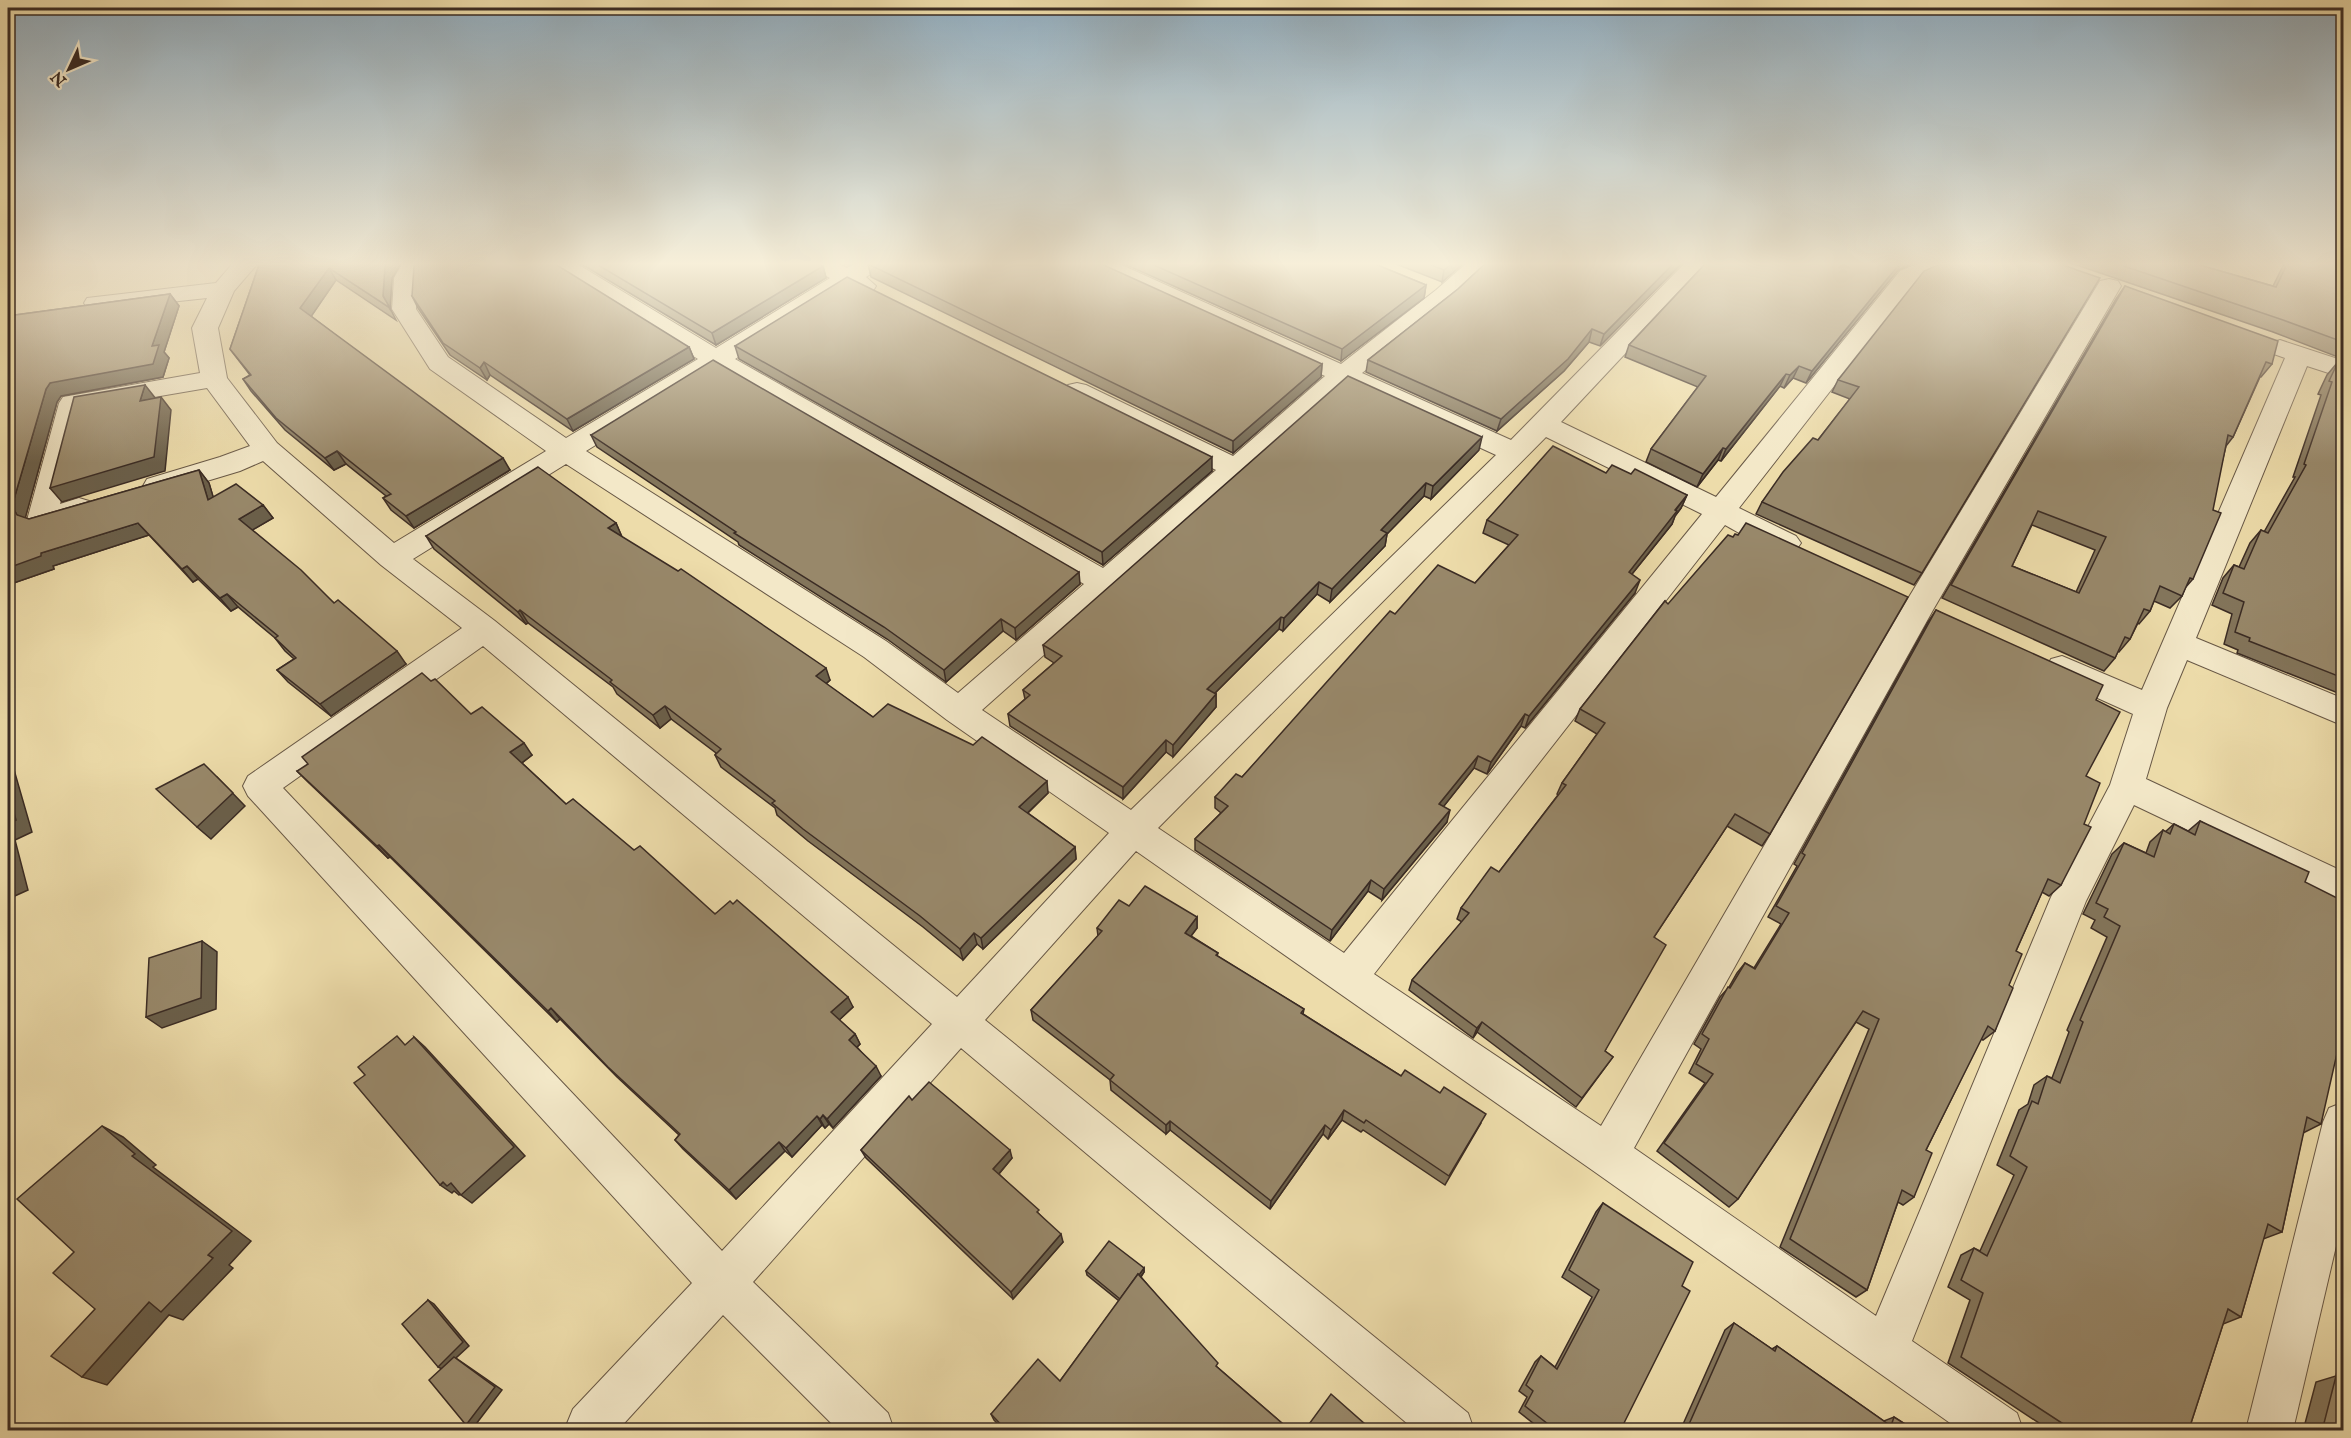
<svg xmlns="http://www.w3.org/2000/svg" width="2351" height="1438" font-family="'IM FELL English',serif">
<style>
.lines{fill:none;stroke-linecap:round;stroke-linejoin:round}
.minor-casing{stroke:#685846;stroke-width:2}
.minor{fill:#f3e8c8;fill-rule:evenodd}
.wall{fill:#83755b;stroke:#3b2c24;stroke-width:1.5;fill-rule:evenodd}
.shaded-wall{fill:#6a5f4a;stroke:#3b2c24;stroke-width:1.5}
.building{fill:#98886a;stroke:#3b2c24;stroke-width:1.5;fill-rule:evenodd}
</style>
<rect width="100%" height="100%" fill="#eddcaa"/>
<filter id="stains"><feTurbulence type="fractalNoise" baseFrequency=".00333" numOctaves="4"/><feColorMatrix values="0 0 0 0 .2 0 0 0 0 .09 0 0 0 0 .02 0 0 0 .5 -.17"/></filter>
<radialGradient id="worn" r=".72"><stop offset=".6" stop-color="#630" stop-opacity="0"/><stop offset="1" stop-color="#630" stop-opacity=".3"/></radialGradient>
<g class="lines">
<defs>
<g id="minor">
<path d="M 234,262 L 259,262 L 234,291 L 218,328 L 227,378 L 277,443 L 394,543 L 546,451 L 430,369 L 392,309 L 394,278 L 403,262 L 427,262 L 418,278 L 416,309 L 448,357 L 566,438 L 698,359 L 550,267 L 546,262 L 574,262 L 716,348 L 830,278 L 809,267 L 805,262 L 835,262 L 847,268 L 858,262 L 886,262 L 882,267 L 866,277 L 876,286 L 873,291 L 864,293 L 849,288 L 735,359 L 1103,568 L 1216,470 L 1068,397 L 1064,391 L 1068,385 L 1077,383 L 1086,385 L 1233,456 L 1325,376 L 1088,267 L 1084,262 L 1115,262 L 1341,364 L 1436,290 L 1468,262 L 1494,262 L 1454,300 L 1362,373 L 1511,440 L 1686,262 L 1711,262 L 1561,422 L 1716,497 L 1900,271 L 1922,262 L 1954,262 L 1950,267 L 1916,281 L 1739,508 L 1796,536 L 1801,543 L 1796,550 C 1774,557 1746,536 1725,525 L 1374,974 L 1601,1126 L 1909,597 L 2097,286 L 2100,281 L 2109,279 L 2118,281 L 2121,286 L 1933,610 L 1634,1148 L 1876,1316 L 2051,897 L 2110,785 L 2133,714 L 2051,677 L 2046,668 L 2051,659 L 2062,656 L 2142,690 L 2285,358 L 2271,353 L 2267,348 L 2271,343 L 2280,340 L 2344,361 L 2344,378 L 2307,366 L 2196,638 L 2344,699 L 2344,726 L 2187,660 L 2167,708 L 2146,779 L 2344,872 L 2344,905 L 2134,805 L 2086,901 L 1912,1341 L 2017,1413 L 2023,1430 L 1960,1430 L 1592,1170 L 1136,851 L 985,1020 L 1468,1413 L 1474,1430 L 1415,1430 L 961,1048 L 753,1282 L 888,1413 L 894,1430 L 838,1430 L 723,1315 L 618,1430 L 568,1430 L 566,1426 L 573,1409 L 692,1283 L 248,796 L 243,786 L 248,776 L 462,628 L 381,565 L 263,461 L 240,471 L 157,496 L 147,493 L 143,486 L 147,479 L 220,457 L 250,446 L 207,388 L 84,409 L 60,504 L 79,498 L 89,501 L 93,508 L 89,515 L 41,530 L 31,527 L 27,520 L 59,403 L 63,397 L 200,373 L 192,328 L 207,298 L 96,310 L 87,308 L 84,303 L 87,298 L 216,283 ZM 717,370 L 1084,584 L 958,693 L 886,641 L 586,451 ZM 1346,386 L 1496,455 L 1131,810 L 982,710 ZM 1546,437 L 1702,514 L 1344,953 L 1158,828 ZM 566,464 L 864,657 L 947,720 L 1109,833 L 957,997 L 495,621 L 413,559 ZM 483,646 L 932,1024 L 722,1251 L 283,788 Z"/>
<polygon points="2344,1102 2344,1212 2293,1430 2246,1430 2323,1122 2329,1108"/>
</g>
</defs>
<!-- minor casing -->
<use href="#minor" class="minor-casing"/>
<!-- minor -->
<use href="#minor" class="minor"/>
</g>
<!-- wall -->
<g class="wall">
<polygon points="260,262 402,262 392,278 390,308 396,320 336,280 311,316 510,470 414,528 391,510 383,498 386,496 346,464 334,470 285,430 251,391 243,379 250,375 230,349"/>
<polygon points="578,262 815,262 823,266 826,278 716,345"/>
<polygon points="839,262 855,262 848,265"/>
<polygon points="1120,262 1370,262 1426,285 1424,298 1341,361"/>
<polygon points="1391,262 1465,262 1442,282"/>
<polygon points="1487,262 1683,262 1600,346 1589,342 1564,371 1497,431 1366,372 1368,360 1458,289"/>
<polygon points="1707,262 1917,262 1898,270 1806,383 1793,378 1784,388 1780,386 1721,461 1718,460 1697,487 1646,462 1651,449 1698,387 1625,357 1629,345"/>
<polygon points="1945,262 1922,573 1914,585 1756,514 1762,502 1818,440 1850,399 1832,392 1838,380"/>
<polygon points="2068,262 2189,262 2273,286 2285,262 2330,262 2343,266 2343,359 2273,332"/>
<polygon points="868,264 1322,364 1321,377 1233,453 871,277"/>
<path d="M 2125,286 L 2272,364 L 2261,377 L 2260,377 L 2233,437 L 2226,446 L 2193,579 L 2185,588 L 2182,596 L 2170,608 L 2154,601 L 2150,611 L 2139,624 L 2138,623 L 2130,639 L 2119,652 L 2118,651 L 2115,658 L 2104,671 L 1942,598 L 2116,299 ZM 2032,525 L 2095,550 L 2076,592 L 2012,566 Z"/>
<polygon points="170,294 179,306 164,352 169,358 163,377 61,396 57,402 25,518 29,519 199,470 209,483 213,497 263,505 273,518 252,530 334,603 406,664 331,716 288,682 277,670 294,659 285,651 275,638 238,607 231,611 198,579 193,582 149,535 53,566 54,569 8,585 8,316"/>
<polygon points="412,296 689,347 694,359 573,431 490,375 487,380 450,355 418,308"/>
<polygon points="735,346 1212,471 1103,565 739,359"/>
<polygon points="2338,362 2343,364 2343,695 2237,653 2238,650 2224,644 2232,614 2212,605 2223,578 2234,565 2239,567 2250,543 2261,530 2264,532 2295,477 2293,477 2321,395 2318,394 2327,375"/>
<polygon points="591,435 1080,584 1016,640 1003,631 946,682 887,639 739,545 738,542 597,447"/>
<polygon points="1479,450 1431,499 1424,496 1387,534 1385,546 1330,602 1317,594 1283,631 1279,629 1214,694 1216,694 1216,707 1173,757 1166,752 1123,799 1010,726 1008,714 1025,699 1023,690 1054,663 1045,657 1043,645"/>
<polygon points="1606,473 1631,474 1687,495 1681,508 1675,516 1672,524 1632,574 1635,593 1525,728 1521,726 1487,774 1474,768 1443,807 1447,822 1382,900 1368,891 1330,941 1195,850 1195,839 1221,813 1215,808 1215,797 1242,777 1395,614 1475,583 1509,545 1483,533 1487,520"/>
<polygon points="616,523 622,537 830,680 826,684 873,717 1048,793 1028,813 1075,847 1076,859 983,949 977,944 963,960 923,927 808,841 777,815 775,808 721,767 715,755 716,753 671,719 660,728 617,694 613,687 528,623 526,624 434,549 426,536"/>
<polygon points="1665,601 1770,834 1762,846 1727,826 1654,937 1605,1051 1613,1057 1576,1107 1477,1032 1473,1038 1409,990 1412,980 1462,922 1457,919 1461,908 1499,872 1558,795 1557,794 1562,783 1597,734 1575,721 1580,709"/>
<polygon points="1936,610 2096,700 2086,776 2084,824 2061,885 2049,896 2042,892 2016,951 2009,985 1995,1031 1983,1040 1981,1039 1926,1150 1914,1197 1903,1205 1898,1202 1867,1290 1856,1297 1780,1247 1869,1029 1856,1022 1738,1199 1729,1207 1657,1151 1705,1083 1689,1073 1701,1049 1694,1044 1720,997 1729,987 1737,973 1745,963 1754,968 1781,924 1768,917 1797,866 1794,864 1928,622"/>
<polygon points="471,714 532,755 522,763 566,804 634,850 715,914 733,904 853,1007 839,1020 855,1034 860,1044 857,1047 881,1076 833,1128 829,1124 825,1128 822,1125 792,1157 785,1151 736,1199 683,1149 675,1140 679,1135 617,1077 560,1019 557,1022 390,857 388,858 309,783 297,771"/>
<polygon points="2200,821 2305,882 2337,1024 2321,1124 2303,1133 2282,1232 2263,1239 2241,1317 2223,1324 2191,1423 2203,1431 2051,1431 1948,1363 1970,1300 1948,1287 1961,1255 1974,1248 1980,1251 2014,1175 1997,1165 2019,1110 2028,1104 2034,1085 2047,1076 2052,1078 2069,1032 2067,1030 2107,937 2091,928 2095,920 2083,914 2112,854 2124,843 2146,853 2150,842 2163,830 2165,832 2174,824 2188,831"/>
<polygon points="1129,906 1197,917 1197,928 1191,936 1218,953 1217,956 1304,1009 1303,1014 1401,1076 1481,1123 1445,1185 1363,1130 1361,1132 1342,1120 1328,1139 1323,1134 1270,1209 1170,1130 1166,1134 1111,1090 1110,1080 1033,1020 1031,1010 1098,936 1097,928"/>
<polygon points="912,1100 1012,1158 999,1174 1040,1215 1063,1242 1013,1299 866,1158 861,1150"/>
<polygon points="1603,1203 1682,1286 1620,1431 1543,1431 1519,1412 1527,1397 1519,1391 1535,1362 1541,1356 1555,1367 1592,1297 1562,1277 1596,1212"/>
<polygon points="1144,1268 1144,1272 1141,1277 1217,1367 1291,1431 1005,1431 994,1420 991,1414 1060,1381 1119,1301 1087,1275 1086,1271"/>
<polygon points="1734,1323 1772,1349 1777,1346 1884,1421 1894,1417 1916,1431 1680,1431 1725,1330"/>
<polygon points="2343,1342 2343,1431 2303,1431 2316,1382 2336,1376"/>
</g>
<!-- shaded-wall -->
<g class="shaded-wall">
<polygon points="387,262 402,262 392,278 390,309 383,296 385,266"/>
<polygon points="847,262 855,262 848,265"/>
<polygon points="1453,262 1465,262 1442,282 1444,270"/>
<polygon points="1675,262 1683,262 1600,346 1604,334"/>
<polygon points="1901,262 1917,262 1898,270 1806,383 1812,371"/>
<polygon points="823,266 826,278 716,345 712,333"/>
<polygon points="329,268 336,280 308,321 300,308"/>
<polygon points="1426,285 1424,298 1341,361 1342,349"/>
<polygon points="170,294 179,306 164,352 169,358 163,377 61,396 57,402 25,519 17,515 12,506 46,389 50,383 152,346"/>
<polygon points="1592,329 1589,342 1564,371 1497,431 1501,419"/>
<polygon points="689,347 694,359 573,431 567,419"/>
<polygon points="484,362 490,375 487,380 480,368"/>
<polygon points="1322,364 1321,377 1233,453 1233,441"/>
<polygon points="1799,366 1793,378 1784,388 1790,375"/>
<polygon points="1786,374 1780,386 1721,461 1726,449"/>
<polygon points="145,385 156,399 140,401"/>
<polygon points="161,397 171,410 165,471 62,502 50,488"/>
<polygon points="1482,437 1479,450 1431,499 1433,486"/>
<polygon points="1723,448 1718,460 1697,487 1703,474"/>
<polygon points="337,451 346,464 334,470 325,458"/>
<polygon points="1212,457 1212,471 1103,565 1102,552"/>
<polygon points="503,458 510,470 414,528 406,516"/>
<polygon points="199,470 209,483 218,513 208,500"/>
<polygon points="1426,483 1424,496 1387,534 1385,546 1330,602 1332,589 1381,530"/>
<polygon points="1687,495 1681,508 1675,516 1672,524 1624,584 1629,572"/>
<polygon points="263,505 273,518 249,532 239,519"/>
<polygon points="138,523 149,535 53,566 54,569 8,585 8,568 41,553"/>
<polygon points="616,523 622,537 608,528"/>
<polygon points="187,566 198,579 193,582 182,569"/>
<polygon points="1079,572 1080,584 1016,640 1015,628"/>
<polygon points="1640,580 1635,593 1525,728 1529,716"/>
<polygon points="1319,582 1317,594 1283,631 1284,618"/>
<polygon points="227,594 238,607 231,611 220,598"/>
<polygon points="520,610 528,623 526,624 518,612"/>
<polygon points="1281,617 1279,629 1206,702 1207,689"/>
<polygon points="1001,619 1003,631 946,682 944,670"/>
<polygon points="397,651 406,664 331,716 320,704"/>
<polygon points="826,668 830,680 820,689 816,676"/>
<polygon points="1216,694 1216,707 1173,757 1173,745"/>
<polygon points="665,706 671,719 660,728 653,715"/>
<polygon points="1525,714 1521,726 1487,774 1491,762"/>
<polygon points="1166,740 1166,752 1123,799 1123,787"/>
<polygon points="524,743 532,755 519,765 510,752"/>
<polygon points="8,749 32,832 15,840 28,890 8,899"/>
<polygon points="1478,756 1474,768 1436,816 1439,804"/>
<polygon points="217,777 245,806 211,839 197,827"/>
<polygon points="1047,781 1048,793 1021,819 1019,807"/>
<polygon points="1450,810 1447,822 1382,900 1384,889"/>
<polygon points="379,845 390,857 388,858 377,846"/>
<polygon points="1075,847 1076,859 983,949 981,938"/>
<polygon points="1371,880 1368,891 1330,941 1332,930"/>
<polygon points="1197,917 1197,928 1185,944 1185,933"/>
<polygon points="974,933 977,944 963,960 960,949"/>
<polygon points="202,941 217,952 216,1009 162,1028 146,1017"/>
<polygon points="848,997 853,1007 836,1023 831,1012"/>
<polygon points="551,1008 560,1019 557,1022 548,1011"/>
<polygon points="1482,1022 1477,1032 1473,1038 1477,1028"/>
<polygon points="855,1034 860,1044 854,1050 849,1040"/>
<polygon points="414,1037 425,1047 525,1156 472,1203 461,1195"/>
<polygon points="876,1066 881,1076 833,1128 827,1119"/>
<polygon points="1344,1110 1342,1120 1328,1139 1331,1130"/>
<polygon points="823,1115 829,1124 825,1128 820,1119"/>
<polygon points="817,1116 822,1125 792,1157 786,1148"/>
<polygon points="1170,1121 1170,1130 1166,1134 1166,1125"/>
<polygon points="1325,1125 1323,1134 1270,1209 1271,1201"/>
<polygon points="102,1126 123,1137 156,1165 153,1167 251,1241 229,1265 233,1268 183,1320 169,1315 107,1385 82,1377 149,1302 208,1255 132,1156"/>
<polygon points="779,1142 785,1151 736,1199 729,1190"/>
<polygon points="1010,1150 1012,1158 996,1177 993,1169"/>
<polygon points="443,1182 451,1183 463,1192 459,1195 454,1191 452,1193 440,1185"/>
<polygon points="1061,1234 1063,1242 1013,1299 1011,1292"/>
<polygon points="1144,1268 1144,1272 1121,1303 1121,1299"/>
<polygon points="428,1300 434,1304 469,1346 456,1358 502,1390 473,1428 466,1425 444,1370 438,1367"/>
</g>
<!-- building -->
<g class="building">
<polygon points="260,262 387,262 385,266 383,296 390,308 329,268 300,308 503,458 406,516 383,498 391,494 337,451 325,458 276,418 243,379 251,375 230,349"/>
<polygon points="416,262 552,262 689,347 567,419 484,362 480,368 443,343 412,296 414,266"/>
<polygon points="593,262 815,262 823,266 712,333"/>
<polygon points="872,262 1097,262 1322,364 1233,441 868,264"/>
<polygon points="1147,262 1370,262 1426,285 1342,349"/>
<polygon points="1423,262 1453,262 1444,270"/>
<polygon points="1487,262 1675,262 1604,334 1592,329 1568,359 1501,419 1368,360 1458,289"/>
<polygon points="1707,262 1901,262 1812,371 1799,366 1790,375 1786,374 1726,449 1723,448 1703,474 1651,449 1706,376 1629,345"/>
<polygon points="1945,262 2050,262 2057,263 2100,278 1922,573 1762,502 1783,472 1813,438 1818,440 1859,387 1838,380 1924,271"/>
<polygon points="2112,262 2189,262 2276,287 2288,262 2330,262 2343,266 2343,342 2283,320"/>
<polygon points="847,277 1212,457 1102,552 735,346"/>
<path d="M 2125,286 L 2278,341 L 2272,364 L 2266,362 L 2233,437 L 2228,435 L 2213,510 L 2221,513 L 2193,579 L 2190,578 L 2182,596 L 2160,586 L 2150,611 L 2144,609 L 2130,639 L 2125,637 L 2115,658 L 1951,585 ZM 2038,511 L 2106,537 L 2079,593 L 2012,566 Z"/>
<polygon points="170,294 152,346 159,345 153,364 50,383 46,389 12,506 17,515 29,519 199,470 208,500 236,484 263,505 239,519 301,570 334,603 338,600 397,651 320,704 277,670 296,658 275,638 278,636 227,594 220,598 187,566 182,569 138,523 41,553 41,556 8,568 8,316"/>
<polygon points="713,360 1079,572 1015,628 1001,619 944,670 884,627 734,533 736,532 591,435"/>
<polygon points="2338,362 2343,364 2343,678 2249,641 2250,638 2235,632 2244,602 2223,593 2234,565 2244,569 2261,530 2268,533 2306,465 2304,464 2332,382 2329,381"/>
<polygon points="1348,376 1482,437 1433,486 1426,483 1381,530 1387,533 1332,589 1319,582 1284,618 1281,617 1207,689 1216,694 1173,745 1166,740 1123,787 1008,714 1030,695 1023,690 1062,656 1043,645"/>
<polygon points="145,385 140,401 161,397 154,457 50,488 74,397"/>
<polygon points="1553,446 1606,473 1612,465 1631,474 1635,469 1687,495 1675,510 1677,511 1629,572 1640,580 1529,716 1525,714 1491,762 1478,756 1439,804 1450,810 1384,889 1371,880 1332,930 1195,839 1228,806 1215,797 1236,774 1242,777 1390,611 1395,614 1438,565 1475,583 1518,535 1487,520"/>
<polygon points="538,467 616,523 608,528 678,571 681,569 826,668 816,676 873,717 888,704 973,745 982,737 1047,781 1019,807 1075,847 981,938 974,933 960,949 920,916 803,829 772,803 775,801 715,755 721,749 665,706 653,715 610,682 612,680 520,610 518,612 426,536"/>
<polygon points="1746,523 1908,597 1770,834 1735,814 1654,937 1666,945 1605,1051 1613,1057 1582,1098 1482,1022 1477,1028 1412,980 1469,913 1461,908 1491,867 1499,872 1566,785 1562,783 1605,723 1580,709 1665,601 1668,604 1728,535 1733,537 1735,534 1738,535"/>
<polygon points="1936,610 2103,685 2096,700 2120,712 2086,776 2100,783 2084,824 2091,827 2061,885 2048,879 2016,951 2022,954 2009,985 2013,988 1995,1031 1988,1026 1926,1150 1932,1153 1914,1197 1902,1190 1867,1290 1790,1239 1879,1019 1863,1011 1738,1199 1664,1143 1713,1074 1696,1064 1709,1039 1702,1034 1728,987 1730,988 1745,963 1755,969 1789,913 1776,906 1805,855 1802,853"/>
<polygon points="422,673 431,681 435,679 471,714 482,707 524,743 510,752 566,804 573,799 634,850 640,846 715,914 730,901 733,904 737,900 848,997 831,1012 855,1034 849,1040 876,1066 827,1119 823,1115 820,1119 817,1116 786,1148 779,1142 729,1190 675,1140 680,1134 608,1067 551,1008 548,1011 379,845 377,846 297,771 308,764 302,757"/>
<polygon points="204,764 233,793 197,827 156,789"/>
<polygon points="8,789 16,820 8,824"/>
<polygon points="2200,821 2309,872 2305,882 2343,901 2343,1005 2337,1024 2343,1027 2321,1124 2307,1117 2282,1232 2268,1224 2241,1317 2228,1309 2191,1423 2203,1431 2074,1431 1961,1357 1983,1293 1961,1280 1974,1248 1987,1256 2027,1167 2010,1156 2032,1101 2038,1104 2047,1076 2060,1083 2083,1022 2080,1020 2120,926 2104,917 2108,909 2096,903 2124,843 2154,857 2163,830 2170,834 2174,824 2195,835"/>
<polygon points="8,862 12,878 8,880"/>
<polygon points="1145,886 1197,917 1185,933 1218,953 1216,955 1304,1009 1301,1013 1401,1076 1405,1070 1440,1093 1444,1087 1486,1114 1449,1176 1366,1120 1364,1123 1344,1110 1331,1130 1325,1125 1271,1201 1170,1121 1166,1125 1110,1080 1114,1075 1031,1010 1102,931 1097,928 1119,900 1129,906"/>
<polygon points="202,941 201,998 146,1017 149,958"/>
<polygon points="397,1036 405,1045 414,1037 514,1147 461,1195 451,1183 447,1186 443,1182 440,1185 354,1083 365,1075 358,1067"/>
<polygon points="929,1082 1010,1150 993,1169 1039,1210 1037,1212 1061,1234 1011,1292 861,1150 909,1096 912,1100"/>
<polygon points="102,1126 135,1154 132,1156 232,1231 208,1255 213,1258 161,1312 149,1302 82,1377 51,1356 95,1309 53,1273 74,1252 17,1199"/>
<polygon points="1603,1203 1693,1262 1682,1286 1690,1291 1620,1431 1557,1431 1525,1406 1533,1391 1526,1385 1541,1356 1557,1369 1599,1290 1569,1270"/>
<polygon points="1109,1241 1144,1268 1139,1275 1138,1274 1120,1299 1086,1271"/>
<polygon points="1138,1274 1218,1363 1216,1366 1291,1431 1007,1431 991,1414 1038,1359 1060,1381"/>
<polygon points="428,1300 463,1342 438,1367 402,1324"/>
<polygon points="1734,1323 1775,1351 1777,1346 1891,1426 1894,1417 1916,1431 1686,1431"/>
<polygon points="454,1357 495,1387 466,1425 429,1380"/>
<polygon points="2336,1376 2343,1381 2343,1431 2322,1431"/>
<polygon points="1331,1394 1366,1425 1362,1431 1304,1431"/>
</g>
<!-- sky -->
<linearGradient id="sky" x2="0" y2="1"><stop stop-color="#91acbd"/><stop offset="0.57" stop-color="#f7efd9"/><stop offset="1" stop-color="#f7efd9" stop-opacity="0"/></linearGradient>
<rect width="2351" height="463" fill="url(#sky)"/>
<!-- margin -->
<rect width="2351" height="1438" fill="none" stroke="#eddcaa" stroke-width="30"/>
<rect x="9" y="9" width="2333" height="1420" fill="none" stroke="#3b2c24" stroke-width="3"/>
<rect x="15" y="15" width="2321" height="1408" fill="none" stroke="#3b2c24" stroke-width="1.5"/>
<!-- north arrow -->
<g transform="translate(69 69) rotate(226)" stroke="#f3e8c8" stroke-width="4.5" paint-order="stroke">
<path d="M0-4.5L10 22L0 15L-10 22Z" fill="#3b2c24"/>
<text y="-9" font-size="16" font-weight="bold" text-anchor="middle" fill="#3b2c24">N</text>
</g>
<rect width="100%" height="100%" filter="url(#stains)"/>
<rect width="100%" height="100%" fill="url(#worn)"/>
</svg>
